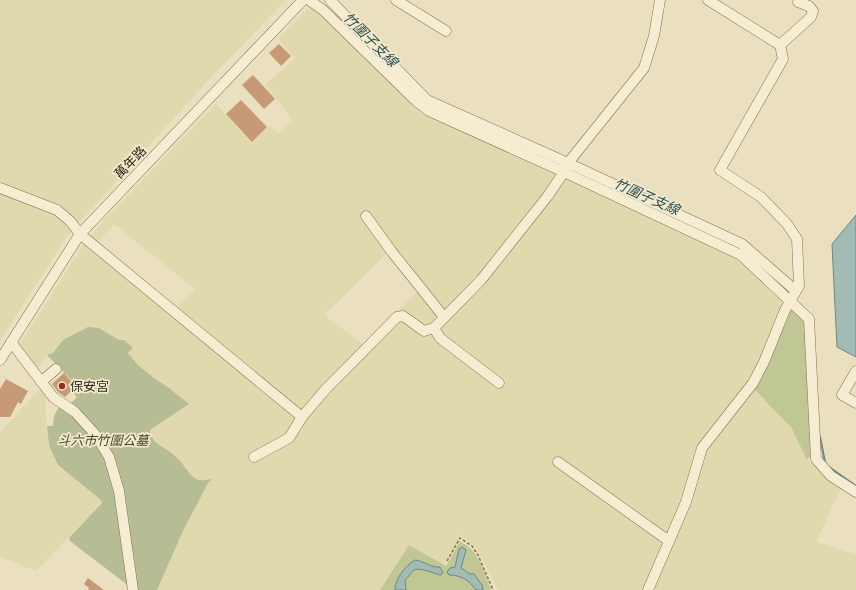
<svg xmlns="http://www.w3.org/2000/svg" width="856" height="590" font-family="'Noto Serif','Noto Sans TC',serif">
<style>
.farmland{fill:#dfd9ad}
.green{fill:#c0c794}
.cemetery{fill:#b6bc93}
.water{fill:#a2bcb5;stroke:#6a8982}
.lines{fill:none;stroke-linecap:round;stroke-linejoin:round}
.stream{stroke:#6a8982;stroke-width:2}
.building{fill:#c69a77}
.minor-casing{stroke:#817059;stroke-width:11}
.path{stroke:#817059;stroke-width:1.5;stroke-dasharray:3 2;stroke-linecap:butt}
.minor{stroke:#f6ecd1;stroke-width:10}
.poi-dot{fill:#8c2f2d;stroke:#f2e9ce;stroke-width:1.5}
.labels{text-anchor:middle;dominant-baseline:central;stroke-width:3.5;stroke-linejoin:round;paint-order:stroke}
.street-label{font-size:13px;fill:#32271c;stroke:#f2e9ce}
.poi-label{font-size:13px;fill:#32271c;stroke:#f2e9ce;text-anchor:start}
.park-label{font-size:13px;font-style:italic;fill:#414d24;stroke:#f2e9ce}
.water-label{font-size:14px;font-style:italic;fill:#2c5150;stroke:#f2e9ce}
</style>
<rect width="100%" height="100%" fill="#eadfbf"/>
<!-- farmland -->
<g class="farmland">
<polygon points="0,0 286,0 214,74 67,236 0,341"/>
<polygon points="311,5 407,94 560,172 479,278 445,313 388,252 324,315 364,345 303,414 176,308 195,289 114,224 96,244 89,238 107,217 216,104 252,142 270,125 278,134 292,120 289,115 265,85 295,58 278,39"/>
<polygon points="566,174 736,255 787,301 763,353 749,380 720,417 683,503 664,540 642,590 498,590 480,554 475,547 461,535 444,565 409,545 380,590 157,590 183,531 208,483 211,480 202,480 195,478 176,456 162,448 151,435 150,430 189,404 169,388 154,378 138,365 128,353 133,348 99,328 60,342 56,349 53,353 47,355 37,368 18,347 86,241 298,418 288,436 249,456 249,463 279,448 306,417 398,319 432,331 437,337 501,388 503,383 443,337 438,328"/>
<polygon points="417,292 441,317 432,325 424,328 396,313"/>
<polygon points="42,387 46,391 46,417 49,445 58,465 101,500 102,503 36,571 0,557 0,432"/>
<polygon points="754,389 791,427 807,460 842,486 816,542 856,554 856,590 650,590 704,454"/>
</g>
<!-- green -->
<g class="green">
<polygon points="792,308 807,323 813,453 807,460 791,427 754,389"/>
<path d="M 460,541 C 463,543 468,546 471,549 C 481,560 486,576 491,590 L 380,590 L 409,545 L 446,566 Z"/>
</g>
<!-- cemetery -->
<path class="cemetery" d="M 88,327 L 99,328 L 119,340 L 124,340 L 133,348 L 128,353 L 138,365 L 154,378 L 169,388 L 189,404 L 150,430 C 151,444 167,448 175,456 C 183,462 188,474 196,479 C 201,481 206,480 212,479 L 208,483 L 183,531 L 157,590 L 130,590 L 125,583 L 70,541 L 69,538 L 102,503 L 101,500 L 58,465 L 49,445 L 47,426 L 53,426 L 54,416 L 60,405 L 66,408 L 77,397 L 73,392 L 77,386 L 47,355 L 53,353 L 63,340 Z"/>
<!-- water -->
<g class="water">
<polygon points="856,215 856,357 837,347 832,244"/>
<path d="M 462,547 L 466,550 L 461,568 L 470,574 L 474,574 L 482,585 L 483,590 L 476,590 C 469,580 461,575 449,575 L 447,572 L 450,568 L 455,567 L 459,549 Z"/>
<path d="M 415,560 C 424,561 431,568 440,567 L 443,573 L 441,575 C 435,574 420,567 414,570 C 411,572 408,578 405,580 L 406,590 L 395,590 C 394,580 406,565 415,560 Z"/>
</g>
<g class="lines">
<!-- stream -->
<g class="stream">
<polyline points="820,437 825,462"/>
<polyline points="829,467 856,486"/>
</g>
</g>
<!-- building -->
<g class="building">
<polygon points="279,44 291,56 281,66 269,53"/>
<polygon points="253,75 275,99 264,109 242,85"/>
<polygon points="241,100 267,127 252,142 226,114"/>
<polygon points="64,373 76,387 65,397 58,392 52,384"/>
<polygon points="6,379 28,391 21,404 18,402 10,417 0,417 0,389"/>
<polygon points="88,578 104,590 88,590 89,588 84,584"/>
</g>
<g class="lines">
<defs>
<g id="minor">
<polyline points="309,0 323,10 415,100 429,111 564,172 741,255 809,319 816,459 831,476 856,492"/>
<polyline points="330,0 427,100 568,163 742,244 796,291"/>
<polyline points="396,0 446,31"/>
<polyline points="780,45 811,17 813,11 809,6 798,2"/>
<polyline points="0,188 57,210 70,221 80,234 302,417"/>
<polyline points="366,216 392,252 444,317"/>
<polyline points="434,328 440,338 499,383"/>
<polyline points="11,342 53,397 75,412 95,434 109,457 119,491 133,590"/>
<polyline points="0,360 80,234 303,0"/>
<polyline points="856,371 842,395 856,403"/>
<polyline points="41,382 56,369"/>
<polyline points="254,457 289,438 302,417 325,390 397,317 403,316 424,331 434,328 481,280 547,197 564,172 568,163 644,68 654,36 660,0"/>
<polyline points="558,462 669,541"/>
<polyline points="648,590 686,502 702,448 753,383 764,362 785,310 799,286 797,239 787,224 761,197 720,170 783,59 780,45 708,0"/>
</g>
</defs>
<!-- minor casing -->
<use href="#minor" class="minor-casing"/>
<!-- path -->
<polyline class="path" points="447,561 460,538 472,546 478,555 493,590"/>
<!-- minor -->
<use href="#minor" class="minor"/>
</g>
<!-- markers -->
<circle class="poi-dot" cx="62" cy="386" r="4"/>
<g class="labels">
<!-- street labels -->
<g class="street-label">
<text transform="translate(130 162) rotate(-46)">萬年路</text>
</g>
<!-- poi labels -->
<g class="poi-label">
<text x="70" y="386">保安宮</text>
</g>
<!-- park labels -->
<g class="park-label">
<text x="103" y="440">斗六市竹圍公墓</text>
</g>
<!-- water labels -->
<g class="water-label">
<text transform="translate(371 39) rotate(45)">竹圍子支線</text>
<text transform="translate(647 196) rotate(24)">竹圍子支線</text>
</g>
</g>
</svg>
